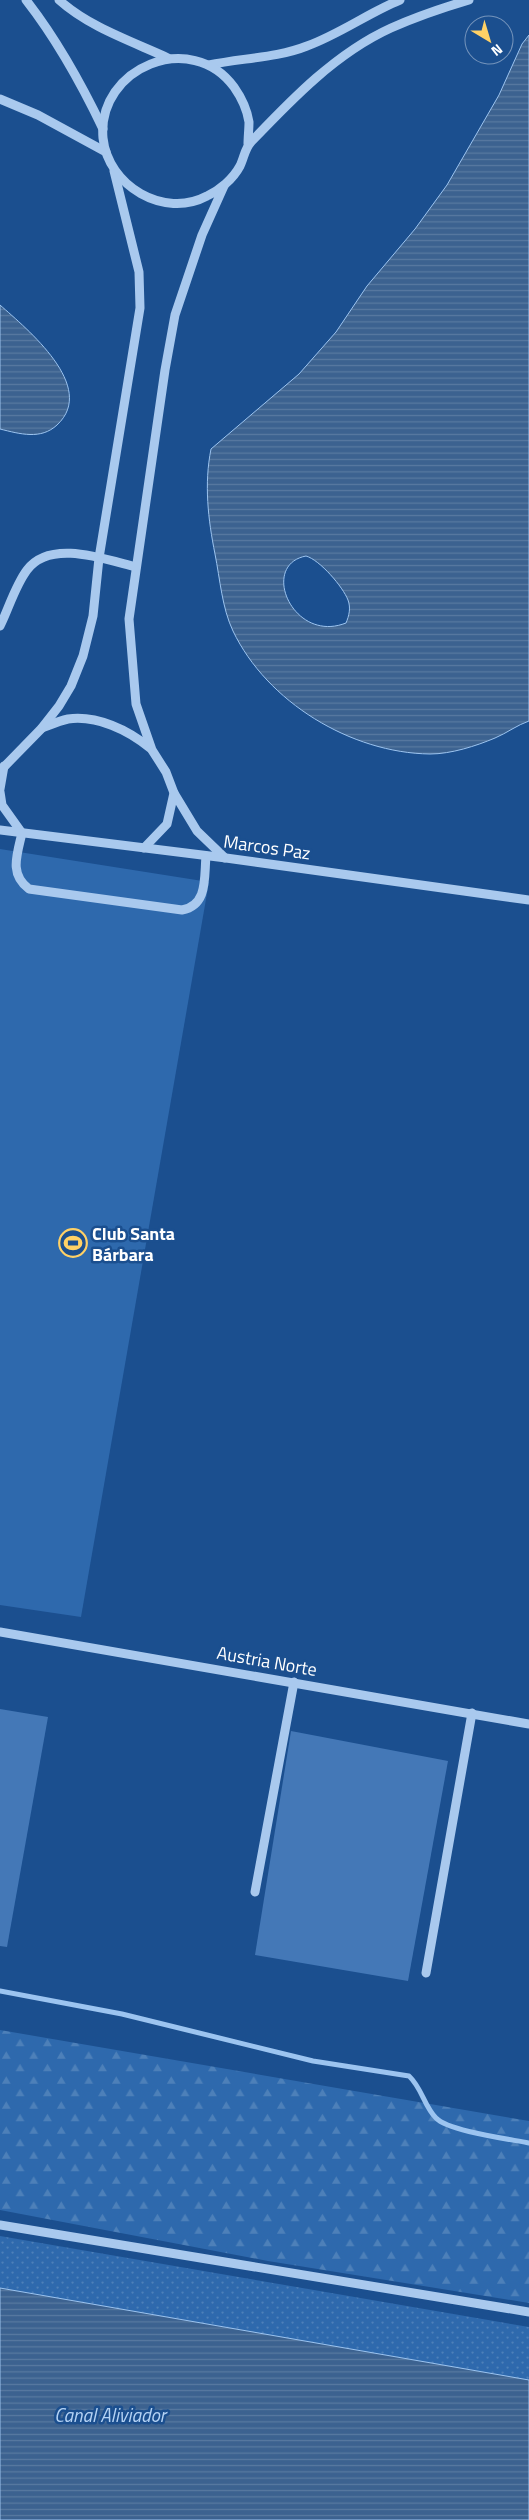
<svg xmlns="http://www.w3.org/2000/svg" width="529" height="2520" font-family="'Titillium Web',sans-serif">
<style>
.grass{fill:url(#grass-dots)}
.forest{fill:url(#forest-firs)}
.park{fill:#2e69ad}
.water{fill:url(#water-rules);stroke:#9cc4f0;fill-rule:evenodd}
.lines{fill:none;stroke-linecap:round;stroke-linejoin:round}
.stream{stroke:#9cc4f0;stroke-width:5}
.building{fill:#4478b7}
.minor{stroke:#a9c9ee;stroke-width:9}
.labels{text-anchor:middle;dominant-baseline:central;stroke-width:5;stroke-linejoin:round;paint-order:stroke}
.street-label{font-size:18px;fill:#fff;stroke:#1b4f8f}
.poi-label{font-size:18px;font-weight:bold;fill:#fff;stroke:#1b4f8f;text-anchor:start}
.water-label{font-size:19px;font-style:italic;fill:#b5d3f5;stroke:#1b4f8f}
</style>
<defs>
<pattern id="grass-dots" width="8" height="8" patternUnits="userSpaceOnUse" patternTransform="scale(1.25)"><rect width="8" height="8" fill="#2e69ad"/><path d="M2 2h.1M6 6h.1" fill="none" stroke="#4d80b9" stroke-width="1.8" stroke-linecap="round"/></pattern>
<pattern id="forest-firs" width="22" height="20" patternUnits="userSpaceOnUse" patternTransform="scale(1.25)"><rect width="22" height="20" fill="#2e69ad"/><path d="M5 1l3.5 6h-7zM16 11l3.5 6h-7z" fill="#4d80b9"/></pattern>
<pattern id="water-rules" width="6" height="5" patternUnits="userSpaceOnUse" patternTransform="scale(1.25)"><rect width="6" height="5" fill="#3c6290"/><path d="M0 2.5h6" fill="none" stroke="#597aa1"/></pattern>
</defs>
<rect width="100%" height="100%" fill="#1b4f8f"/>
<!-- grass -->
<polygon class="grass" points="0,2236 529,2327 529,2380 0,2288"/>
<!-- forest -->
<polygon class="forest" points="0,2030 529,2121 529,2303 268,2261 0,2210"/>
<!-- park -->
<polygon class="park" points="0,849 209,882 81,1617 0,1605"/>
<!-- water -->
<g class="water">
<path d="M 529,35 L 529,721 C 517,725 507,733 495,738 C 476,746 451,754 430,754 C 351,753 267,702 233,631 C 222,608 220,579 215,554 C 208,519 204,484 211,449 L 299,374 L 336,332 L 367,286 L 415,229 L 447,185 L 499,95 L 522,44 ZM 306,556 C 320,560 343,587 348,600 C 351,608 349,616 346,623 C 293,644 259,565 306,556 Z"/>
<path d="M 0,305 C 27,329 98,387 57,425 C 41,440 20,434 0,429 Z"/>
<polygon points="0,2288 529,2380 529,2520 0,2520"/>
</g>
<g class="lines">
<!-- stream -->
<path class="stream" d="M 0,1991 L 122,2014 L 313,2061 L 409,2076 C 422,2088 424,2106 436,2118 C 448,2131 509,2139 529,2143"/>
</g>
<!-- building -->
<g class="building">
<polygon points="0,1709 48,1717 7,1947 0,1946"/>
<polygon points="291,1731 448,1761 408,1981 255,1955"/>
</g>
<g class="lines">
<!-- minor -->
<g class="minor">
<path d="M 26,0 C 58,41 81,83 103,129"/>
<path d="M 59,0 C 89,27 131,41 168,58"/>
<path d="M 209,65 C 241,58 277,58 307,46 C 340,34 368,13 400,0"/>
<polyline points="0,99 38,115 106,152"/>
<path d="M 248,144 C 248,137 249,129 249,122 C 247,109 241,97 234,87 C 192,29 97,67 103,138 C 108,186 164,219 207,196 C 220,190 233,179 240,166 C 244,158 245,148 251,142 C 292,99 336,53 391,28 C 416,17 442,8 469,0"/>
<path d="M 0,626 C 9,608 15,586 27,570 C 50,539 104,559 136,567"/>
<path d="M 42,728 C 50,725 59,721 68,719 C 97,715 128,730 150,748"/>
<polyline points="0,771 41,729 59,706 71,686 83,656 93,616 99,558 140,308 139,272 114,171"/>
<polyline points="0,789 4,766"/>
<path d="M 0,792 L 2,805 L 22,833 C 17,855 9,874 29,889 L 182,910 C 208,905 204,878 206,856"/>
<polyline points="174,793 197,831 225,858"/>
<polyline points="0,830 226,858 529,900"/>
<polyline points="144,848 167,824 174,793 166,772 152,750 136,704 129,619 165,370 175,315 202,235 224,186"/>
<polyline points="0,1632 529,1724"/>
<polyline points="255,1892 294,1682"/>
<polyline points="426,1973 472,1713"/>
<polyline points="0,2225 529,2312"/>
</g>
</g>
<!-- icons -->
<defs>
<symbol id="stadium-ring" viewBox="-11 -11 22 22"><circle r="9.5" fill="#1b4f8f" stroke="#ffd166" stroke-width="1.5"/><path d="M0-5a6.5 5 0 1 0 0 10a6.5 5 0 1 0 0-10ZM-3.5-1.8h7v3.6h-7Z" fill="#ffd166"/></symbol>
</defs>
<g fill-rule="evenodd">
<use href="#stadium-ring" x="57" y="1227" width="32" height="32"/>
</g>
<g class="labels">
<!-- street labels -->
<g class="street-label">
<text transform="translate(267 847) rotate(8)">Marcos Paz</text>
<text transform="translate(267 1661) rotate(10)">Austria Norte</text>
</g>
<!-- poi labels -->
<g class="poi-label">
<text x="92" y="1233">Club Santa<tspan x="92" dy="21">Bárbara</tspan></text>
</g>
<!-- water labels -->
<g class="water-label">
<text x="110" y="2414">Canal Aliviador</text>
</g>
</g>
<!-- north arrow -->
<g transform="translate(489 40) rotate(142)"><circle r="24" fill="#1b4f8f" stroke="#7695bc"/>
<path d="M0-4L9 19L0 12L-9 19Z" fill="#ffd166"/>
<text y="-8" font-size="14" font-weight="bold" text-anchor="middle" fill="#ffffff">N</text>
</g>
</svg>
